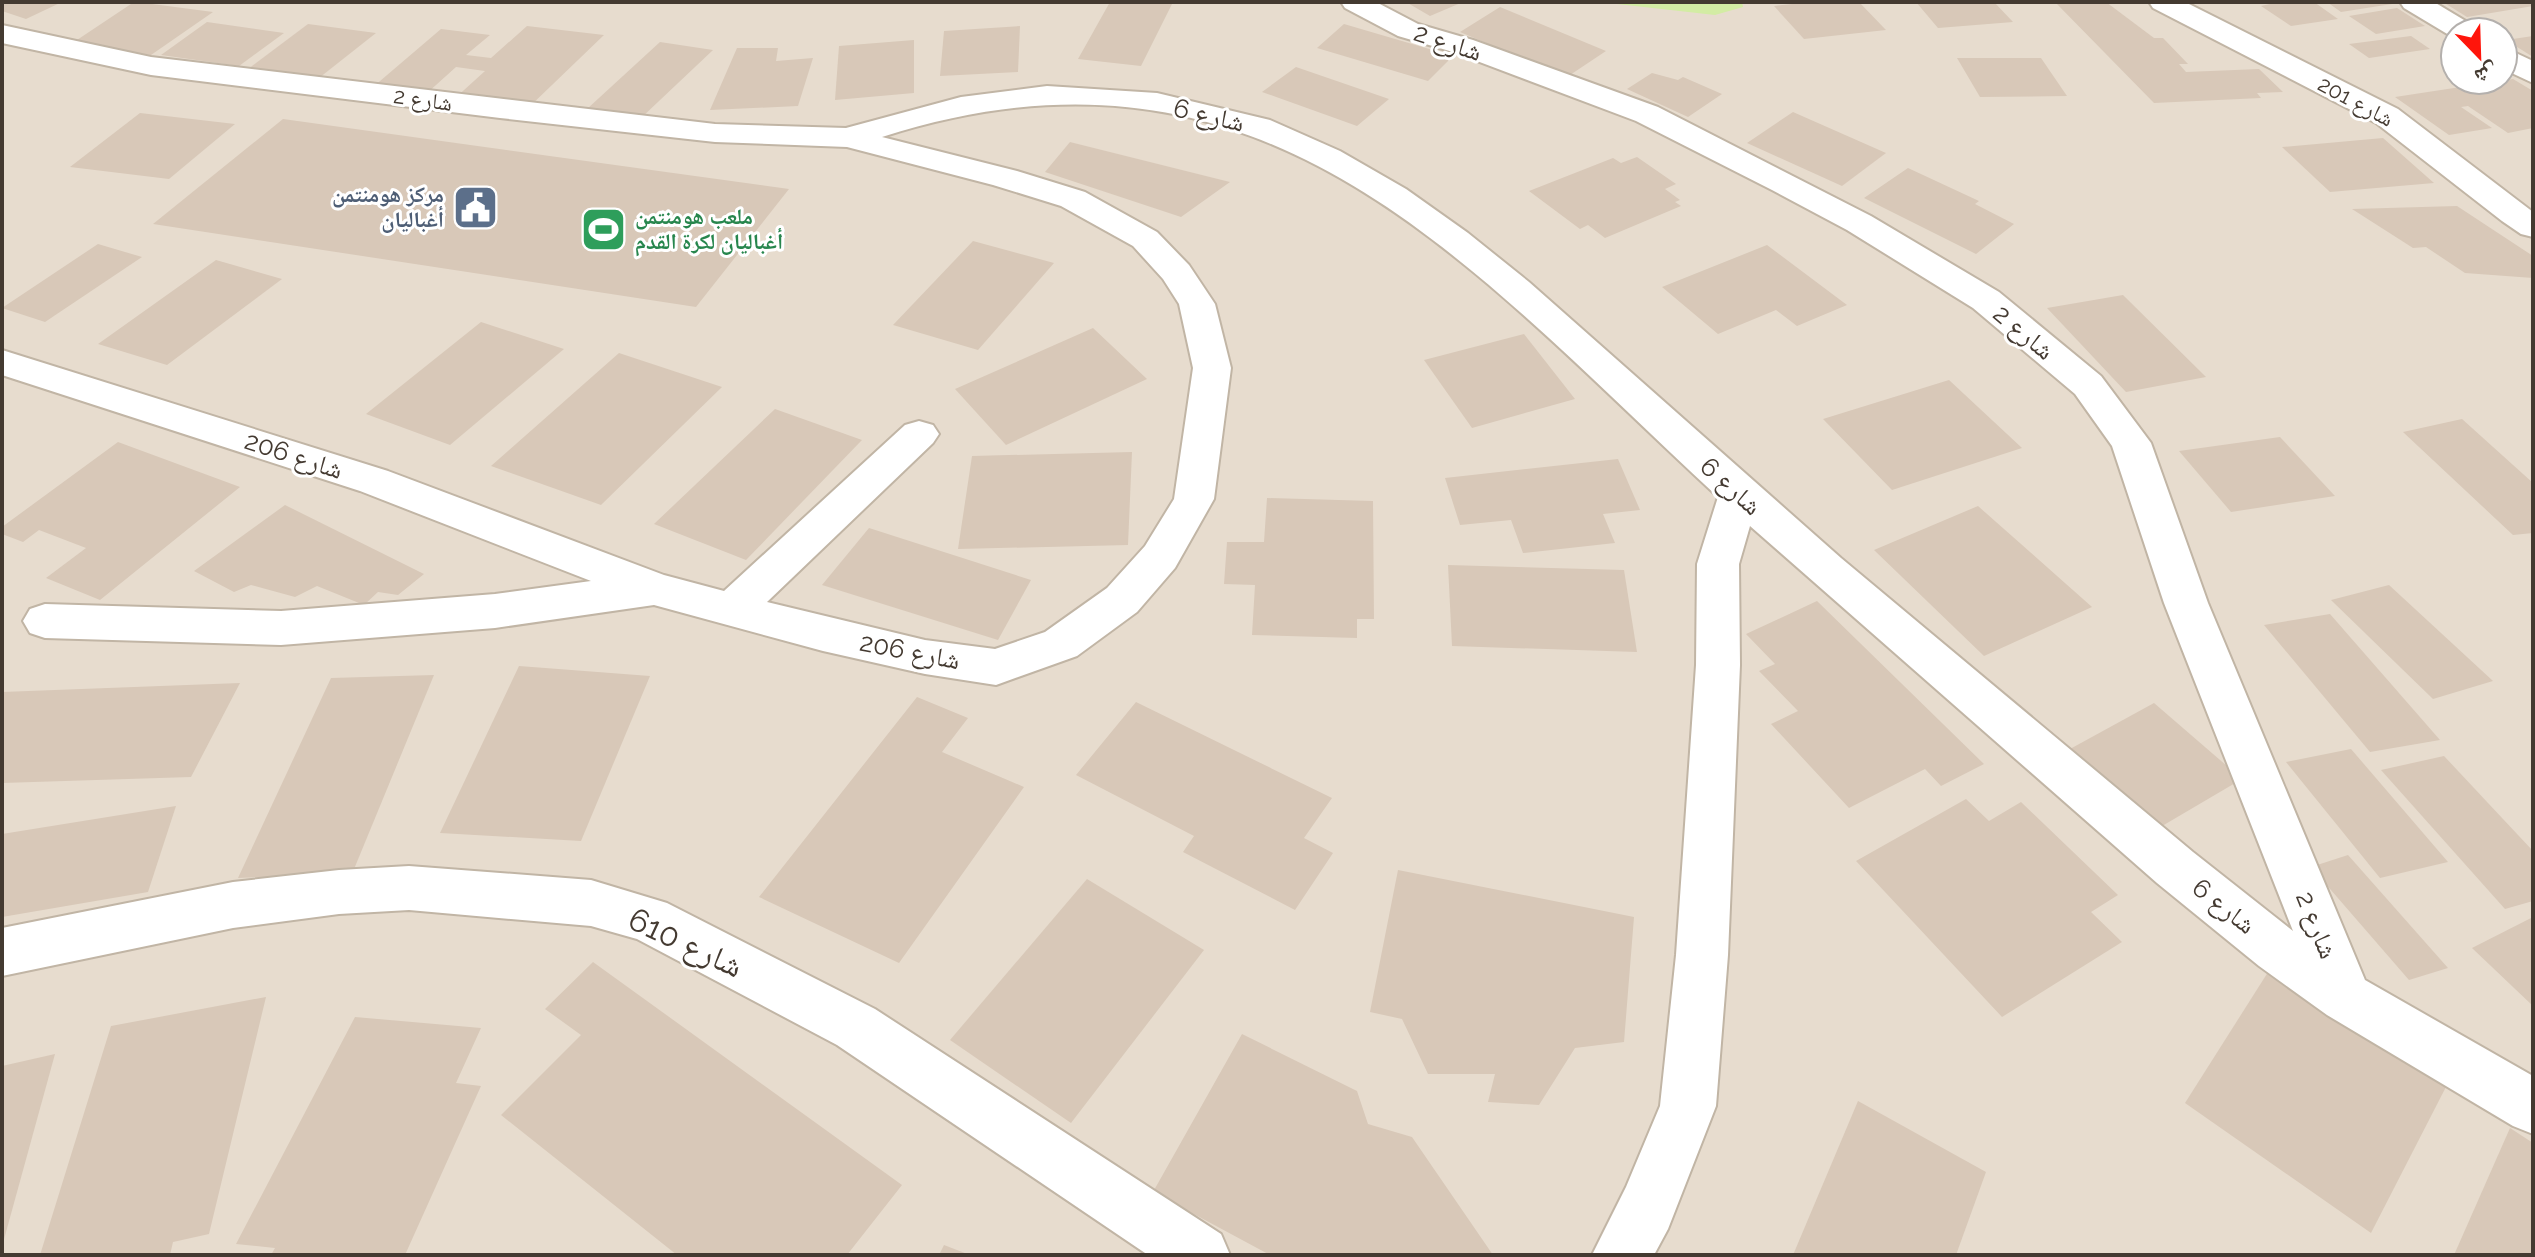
<svg xmlns="http://www.w3.org/2000/svg" width="2535" height="1257" font-family="Raleway,'Noto Naskh Arabic',sans-serif">
<style>
.residential{fill:#e7dcce;fill-rule:evenodd}
.green{fill:#d3eca4}
.building{fill:#d8c8b8}
.lines{fill:none;stroke-linecap:round;stroke-linejoin:round}
.street-casing{stroke:#c1b5a5;stroke-width:4}
.street{fill:#fff;fill-rule:evenodd}
.labels{text-anchor:middle;dominant-baseline:central;stroke-width:6;stroke-linejoin:round;paint-order:stroke}
.far-street-label{font-size:22px;fill:#443a31;stroke:#fff}
.far-service-label{font-size:22px;font-weight:bold;fill:#4e5e75;stroke:#fff;text-anchor:end}
.far-leisure-label{font-size:22px;font-weight:bold;fill:#27864d;stroke:#fff;text-anchor:start}
.street-label{font-size:26px;fill:#443a31;stroke:#fff}
.near-street-label{font-size:32px;fill:#443a31;stroke:#fff}
</style>
<rect width="100%" height="100%" fill="#f3ebe0"/>
<!-- residential -->
<path class="residential" d="M 2,2 L 2533,2 L 2533,1255 L 2,1255 ZM 2455,32 L 2503,32 L 2503,80 L 2455,80 Z"/>
<!-- green -->
<polygon class="green" points="1599,2 1742,2 1743,7 1715,15"/>
<!-- building -->
<g class="building">
<polygon points="2,2 62,2 26,19 2,11"/>
<polygon points="134,2 137,2 213,12 151,55 71,44"/>
<polygon points="1110,2 1173,2 1141,66 1078,59"/>
<polygon points="1406,2 1463,2 1430,16"/>
<polygon points="1811,2 1859,2 1886,30 1804,39 1774,6"/>
<polygon points="1916,2 1994,2 2013,22 1938,28"/>
<polygon points="2055,2 2106,2 2154,38 2163,38 2188,64 2179,64 2186,72 2259,69 2283,92 2257,93 2261,98 2154,103"/>
<polygon points="2279,2 2314,2 2338,19 2291,26 2261,6"/>
<polygon points="2327,2 2392,2 2392,4 2341,12"/>
<polygon points="2443,2 2533,2 2533,6 2467,17"/>
<polygon points="1500,7 1606,51 1567,77 1460,32"/>
<polygon points="2397,8 2425,26 2376,34 2349,16"/>
<polygon points="207,22 284,33 239,66 161,55"/>
<polygon points="308,24 376,33 319,78 248,69"/>
<polygon points="1344,24 1453,56 1428,81 1317,48"/>
<polygon points="527,26 604,35 526,110 453,100 485,71 456,67 426,94 373,87 441,29 490,35 466,55 491,58"/>
<polygon points="1020,26 1018,72 940,76 944,31"/>
<polygon points="2411,36 2430,49 2369,58 2349,44"/>
<polygon points="2533,36 2533,57 2506,40"/>
<polygon points="914,40 914,93 835,100 839,46"/>
<polygon points="660,42 713,50 641,118 587,109"/>
<polygon points="737,48 778,48 776,61 813,58 798,106 710,110"/>
<polygon points="1957,58 2041,58 2067,96 1980,97"/>
<polygon points="1296,67 1389,99 1357,126 1262,92"/>
<polygon points="1652,73 1678,80 1683,77 1722,94 1688,117 1627,89"/>
<polygon points="2513,79 2533,91 2533,128 2508,133 2468,106 2461,107 2492,128 2449,135 2395,97"/>
<polygon points="1793,112 1886,153 1842,186 1747,143"/>
<polygon points="140,113 235,124 169,179 70,167"/>
<polygon points="283,119 789,189 696,307 153,224"/>
<polygon points="2383,138 2434,183 2330,192 2282,147"/>
<polygon points="1070,142 1230,182 1181,217 1045,172"/>
<polygon points="1637,157 1676,184 1665,189 1680,200 1675,202 1681,206 1605,238 1588,225 1580,229 1529,191 1613,158 1621,163"/>
<polygon points="1908,168 1979,201 1975,204 2014,224 1976,254 1864,198"/>
<polygon points="2457,206 2533,256 2533,278 2465,273 2426,247 2413,248 2352,209"/>
<polygon points="973,241 1054,263 978,350 893,325"/>
<polygon points="98,244 142,257 45,322 2,308"/>
<polygon points="1767,245 1847,305 1797,326 1776,310 1718,334 1662,287"/>
<polygon points="216,260 282,279 167,365 98,344"/>
<polygon points="2123,295 2206,377 2126,392 2047,308"/>
<polygon points="481,322 564,349 450,445 366,414"/>
<polygon points="1093,328 1147,379 1006,445 955,389"/>
<polygon points="1524,334 1575,399 1472,428 1424,360"/>
<polygon points="619,353 722,387 601,505 491,466"/>
<polygon points="1949,380 2022,448 1892,490 1823,419"/>
<polygon points="775,409 862,440 746,560 654,524"/>
<polygon points="2462,419 2533,483 2533,533 2513,535 2403,432"/>
<polygon points="2280,437 2335,496 2231,512 2179,451"/>
<polygon points="118,442 240,487 100,600 46,578 86,548 39,530 23,542 2,534 2,527"/>
<polygon points="1132,452 1128,545 958,549 972,456"/>
<polygon points="1618,459 1640,510 1603,514 1615,543 1523,553 1511,520 1460,525 1445,478"/>
<polygon points="1267,498 1373,501 1374,619 1357,619 1357,638 1252,635 1255,585 1224,584 1227,542 1264,542"/>
<polygon points="285,505 424,574 398,595 378,592 364,605 317,586 295,597 251,585 234,592 194,571"/>
<polygon points="1978,506 2092,607 1984,656 1874,550"/>
<polygon points="869,528 1031,580 998,640 822,585"/>
<polygon points="1448,565 1624,570 1637,652 1452,646"/>
<polygon points="2389,585 2493,681 2433,699 2331,600"/>
<polygon points="1817,601 1984,764 1941,786 1925,769 1849,808 1771,724 1798,711 1759,671 1775,664 1746,634"/>
<polygon points="2330,614 2440,740 2370,752 2264,625"/>
<polygon points="519,666 650,676 581,841 440,833"/>
<polygon points="434,675 352,874 238,878 331,678"/>
<polygon points="240,683 191,777 2,783 2,692"/>
<polygon points="917,697 968,718 942,752 1024,787 899,963 759,897"/>
<polygon points="1136,702 1332,798 1304,838 1333,853 1295,910 1183,852 1194,836 1076,775"/>
<polygon points="2154,703 2242,779 2157,829 2070,749"/>
<polygon points="2351,749 2448,862 2380,878 2286,762"/>
<polygon points="2444,756 2533,851 2533,901 2505,909 2381,770"/>
<polygon points="1966,799 1989,821 2021,802 2118,895 2091,912 2122,942 2002,1017 1856,861"/>
<polygon points="176,806 148,892 2,917 2,834"/>
<polygon points="2348,855 2448,968 2409,980 2311,867"/>
<polygon points="1398,870 1634,917 1624,1042 1575,1048 1539,1105 1488,1102 1495,1074 1428,1074 1402,1019 1370,1012"/>
<polygon points="1087,879 1204,950 1071,1123 950,1040"/>
<polygon points="2533,917 2533,1006 2472,948"/>
<polygon points="593,962 902,1185 847,1255 677,1255 501,1115 581,1035 545,1009"/>
<polygon points="2270,969 2448,1083 2371,1233 2185,1103"/>
<polygon points="266,997 209,1234 173,1242 170,1255 40,1255 111,1026"/>
<polygon points="355,1017 481,1028 456,1083 481,1086 405,1255 271,1255 275,1248 236,1244"/>
<polygon points="1242,1034 1357,1091 1368,1124 1412,1137 1493,1255 1270,1255 1153,1192"/>
<polygon points="55,1054 3,1243 2,1242 2,1066"/>
<polygon points="1858,1101 1986,1172 1956,1255 1793,1255"/>
<polygon points="2510,1128 2533,1143 2533,1255 2454,1255"/>
<polygon points="944,1245 970,1255 939,1255"/>
</g>
<g class="lines">
<defs>
<g id="street">
<path d="M 1341,2 L 1376,2 L 1418,24 L 1473,40 L 1658,107 L 1871,216 L 1999,292 L 2101,376 L 2151,443 L 2208,603 L 2365,980 L 2533,1076 L 2533,1134 L 2513,1126 L 2327,1015 L 2259,966 L 2157,883 L 1750,526 L 1739,564 L 1740,665 L 1728,955 L 1716,1106 L 1668,1229 L 1654,1255 L 1592,1255 L 1626,1187 L 1660,1106 L 1676,955 L 1696,665 L 1697,564 L 1718,497 C 1464,263 1266,14 882,137 L 1017,171 L 1085,192 L 1157,232 L 1189,265 L 1215,304 L 1231,368 L 1214,499 L 1175,568 L 1137,612 L 1077,656 L 996,685 L 925,674 L 823,651 L 654,605 L 495,628 L 281,645 L 45,638 L 30,633 L 23,621 L 30,609 L 45,604 L 281,611 L 495,594 L 591,581 L 360,491 L 2,375 L 2,350 L 388,471 L 664,575 L 724,591 L 905,425 L 919,421 L 933,425 L 939,434 L 933,443 L 767,602 L 925,640 L 995,649 L 1045,632 L 1107,588 L 1145,546 L 1174,499 L 1193,368 L 1179,304 L 1163,279 L 1133,246 L 1061,206 L 993,185 L 847,147 L 715,142 L 500,118 L 151,75 L 2,43 L 2,25 L 151,57 L 715,124 L 846,128 L 961,97 L 1047,86 L 1157,93 L 1270,120 L 1340,151 L 1406,189 L 1468,233 L 1529,282 L 1841,558 L 2193,852 L 2293,931 L 2164,603 L 2112,446 L 2075,394 L 1973,308 L 1847,230 L 1772,190 L 1636,121 L 1453,52 L 1398,36 L 1345,8 Z"/>
<polygon points="2149,2 2185,2 2398,109 2533,212 2533,237 2521,234 2502,221 2376,123 2153,8"/>
<polygon points="2400,2 2434,2 2474,26 2478,32 2455,32 2454,38 2404,8"/>
<polygon points="2503,47 2533,61 2533,83 2503,69"/>
<polygon points="409,866 591,880 667,903 875,1009 1221,1234 1230,1255 1148,1255 837,1045 637,939 591,926 409,910 339,914 233,928 2,976 2,928 233,882 339,870"/>
</g>
</defs>
<!-- street casing -->
<use href="#street" class="street-casing"/>
<!-- street -->
<use href="#street" class="street"/>
</g>
<!-- icons -->
<defs>
<symbol id="civic-square" viewBox="-11 -11 22 22"><rect x="-9" y="-9" width="18" height="18" rx="4" fill="#5c6f8a" stroke="#fff"/><path d="M-.6-6.5H3V-4.5H.6V-3L4-1V1h2V6H-6V1h2V-1L-.6-3ZM-1.2 2.5V6h2.4V2.5Z" fill="#fff"/></symbol>
<symbol id="stadium-square" viewBox="-11 -11 22 22"><rect x="-9" y="-9" width="18" height="18" rx="4" fill="#2e9e5b" stroke="#fff"/><path d="M0-5a6.5 5 0 1 0 0 10a6.5 5 0 1 0 0-10ZM-3.5-1.8h7v3.6h-7Z" fill="#fff"/></symbol>
</defs>
<g fill-rule="evenodd">
<use href="#civic-square" x="450" y="182" width="51" height="51"/>
<use href="#stadium-square" x="578" y="204" width="51" height="51"/>
</g>
<g class="labels">
<!-- far-street labels -->
<g class="far-street-label">
<text transform="translate(423 99) rotate(8)">شارع 2</text>
<text transform="translate(2356 101) rotate(28)">شارع 201</text>
</g>
<!-- far-service labels -->
<g class="far-service-label">
<text x="444" y="194">مركز هومنتمن<tspan x="444" dy="25">أغباليان</tspan></text>
</g>
<!-- far-leisure labels -->
<g class="far-leisure-label">
<text x="635" y="216">ملعب هومنتمن<tspan x="635" dy="25">أغباليان لكرة القدم</tspan></text>
</g>
<!-- street labels -->
<g class="street-label">
<text transform="translate(1448 42) rotate(18)">شارع 2</text>
<text transform="translate(1209 115) rotate(13)">شارع 6</text>
<text transform="translate(2024 332) rotate(40)">شارع 2</text>
<text transform="translate(294 455) rotate(18)">شارع 206</text>
<text transform="translate(1731 486) rotate(42)">شارع 6</text>
<text transform="translate(910 651) rotate(11)">شارع 206</text>
<text transform="translate(2224 906) rotate(38)">شارع 6</text>
<text transform="translate(2317 925) rotate(68)">شارع 2</text>
</g>
<!-- near-street labels -->
<g class="near-street-label">
<text transform="translate(686 942) rotate(25)">شارع 610</text>
</g>
</g>
<!-- border -->
<rect width="2535" height="1257" fill="none" stroke="#443a31" stroke-width="8"/>
<!-- north arrow -->
<g transform="translate(2479 56) rotate(157)"><circle r="38" fill="#ffffff" stroke="#b4b0ad" stroke-width="2"/>
<path d="M0-6L14 30L0 20L-14 30Z" fill="#ff150b"/>
<text y="-12" font-size="22" font-weight="bold" text-anchor="middle" fill="#443a31">ش</text>
</g>
</svg>
